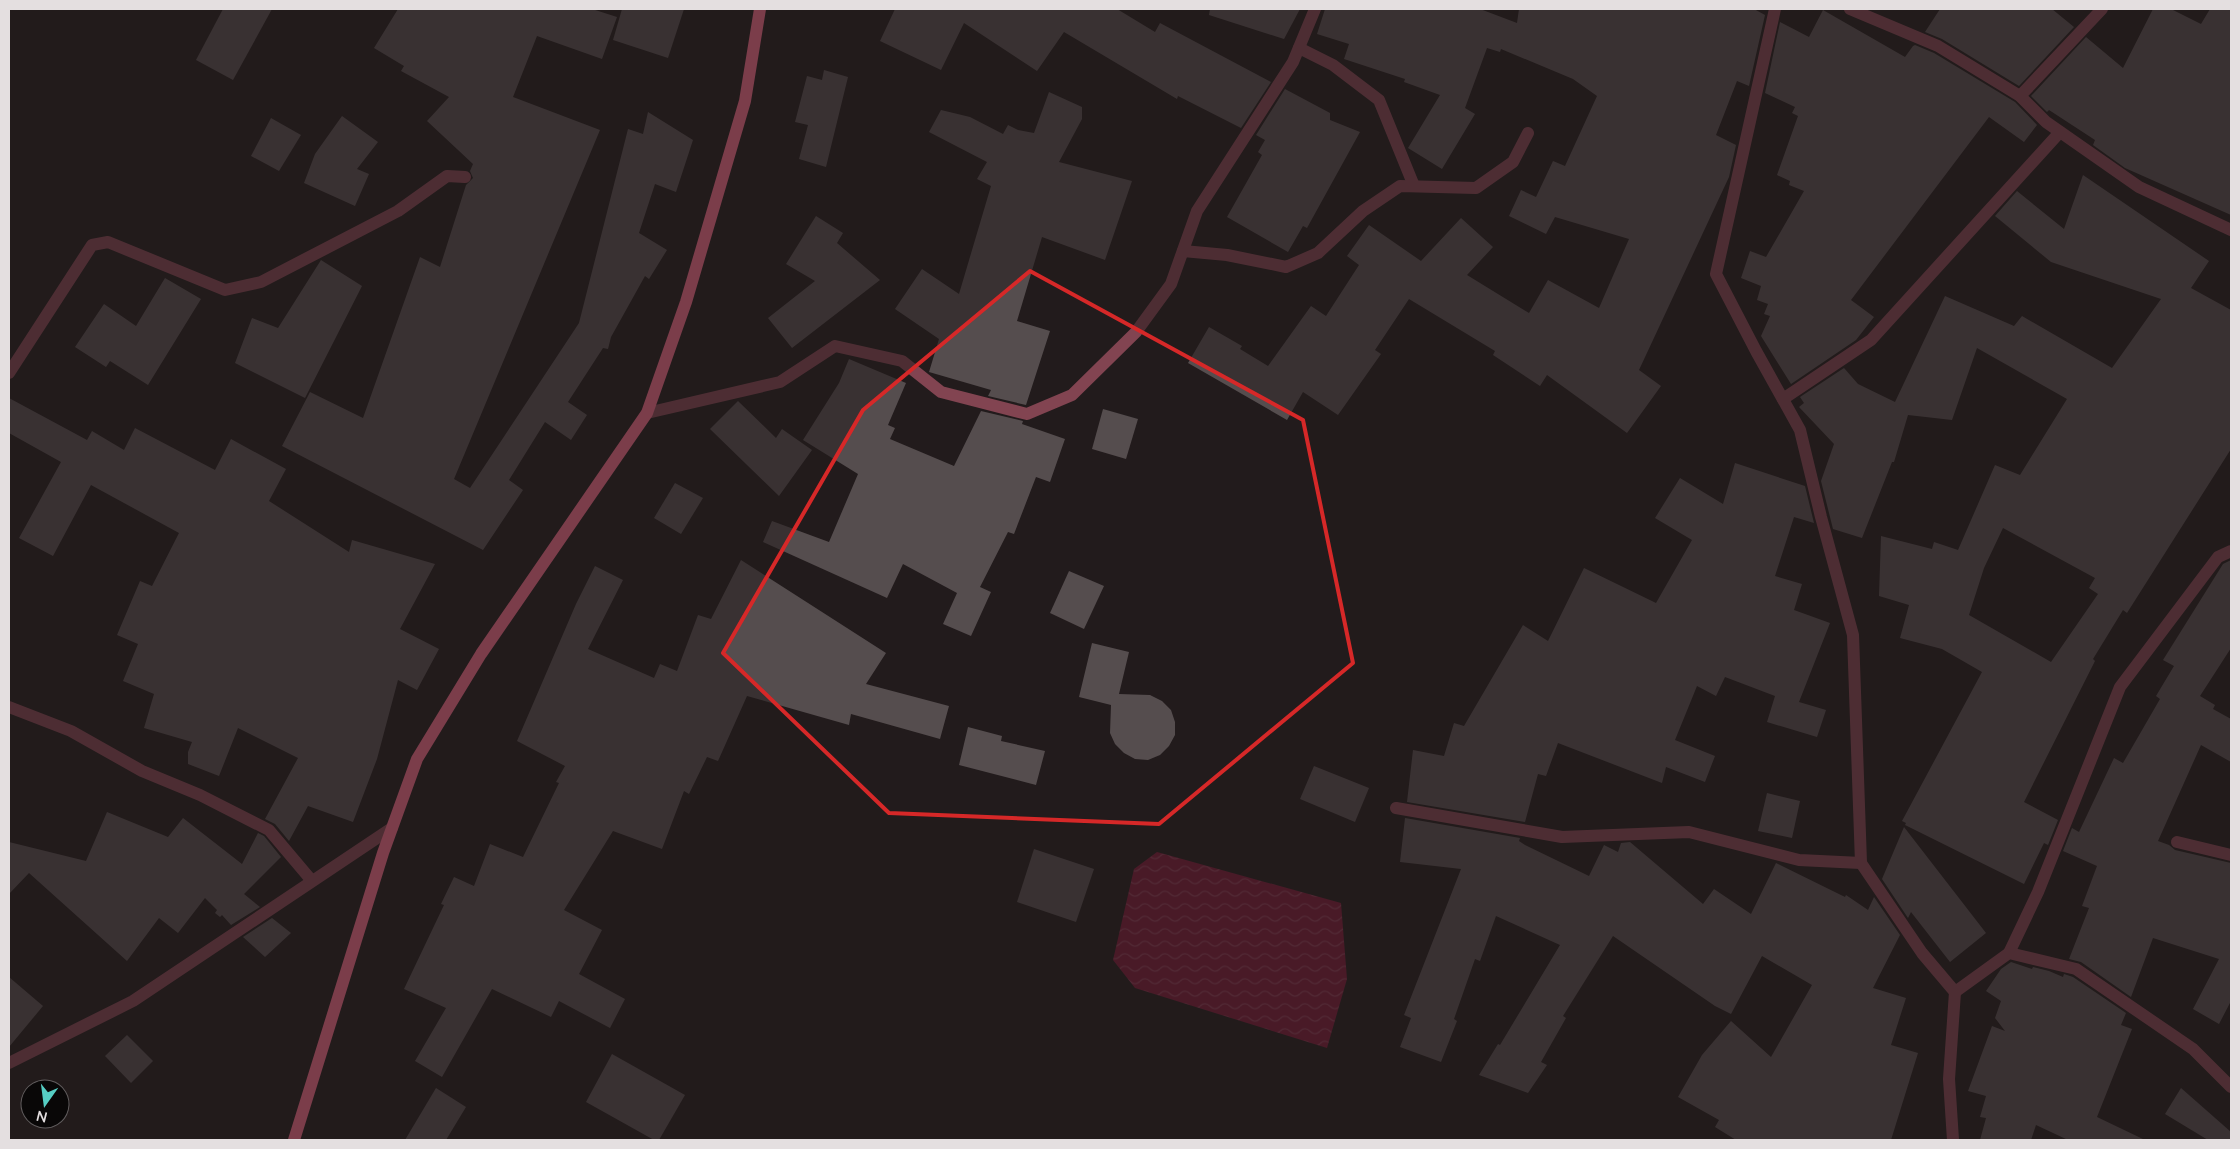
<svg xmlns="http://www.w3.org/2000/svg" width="2240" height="1149" font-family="Lato,sans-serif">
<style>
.water{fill:url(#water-waves)}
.building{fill:#554d4e;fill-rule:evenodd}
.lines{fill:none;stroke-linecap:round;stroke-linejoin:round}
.minor{stroke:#824451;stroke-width:12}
.major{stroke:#e66684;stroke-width:12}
.marked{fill:none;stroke:#d62828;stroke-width:4;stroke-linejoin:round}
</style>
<defs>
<pattern id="water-waves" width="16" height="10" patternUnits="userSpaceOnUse" patternTransform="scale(1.25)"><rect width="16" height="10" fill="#781a37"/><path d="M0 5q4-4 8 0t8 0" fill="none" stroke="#8b3b54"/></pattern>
</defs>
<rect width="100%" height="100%" fill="#221b1c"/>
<!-- water -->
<polygon class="water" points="1157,852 1341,903 1347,979 1327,1048 1135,988 1113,960 1134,869"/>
<!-- building -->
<g class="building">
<polygon points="223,9 272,9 233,80 196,60"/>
<polygon points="398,9 592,9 617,17 602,59 537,36 513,97 600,130 454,479 470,488 579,323 628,129 643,134 648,112 693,140 676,192 655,184 639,233 667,250 649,279 645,276 611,337 608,349 603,348 568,402 587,415 571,440 545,422 509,480 523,490 483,550 282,446 310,392 363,418 420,257 440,267 466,185 473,178 470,171 473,164 427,121 449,97 401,71 404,66 374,48"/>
<polygon points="622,9 684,9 668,58 613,40"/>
<polygon points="895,9 1117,9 1155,32 1160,23 1271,82 1241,128 1178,96 1177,99 1064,32 1037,71 964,23 941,70 880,41"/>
<polygon points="1210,9 1300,9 1284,39 1209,15"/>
<polygon points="1325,9 1480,9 1517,23 1519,9 1754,9 1765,15 1749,86 1737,81 1716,135 1736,145 1729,177 1639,370 1661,386 1627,433 1547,375 1540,386 1493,355 1495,351 1409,299 1375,350 1381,354 1338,415 1303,392 1287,420 1188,363 1209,327 1242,346 1240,349 1268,366 1311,306 1326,316 1359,265 1347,256 1369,225 1421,261 1461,218 1493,247 1467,275 1529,313 1548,280 1599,308 1629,239 1555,217 1546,234 1509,216 1521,190 1536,197 1553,161 1565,166 1597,96 1573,79 1501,49 1500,52 1487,48 1465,108 1475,114 1442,169 1408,148 1440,95 1404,82 1405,79 1344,59 1349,44 1317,34"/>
<polygon points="1940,9 2052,9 2074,27 2019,86 1942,39 1925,32"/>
<polygon points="2153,9 2171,9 2201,24 2210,9 2231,9 2231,215 2125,168 2093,145 2095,140 2049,110 2047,112 2031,96 2086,37 2123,68"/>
<polygon points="1823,10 1905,57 1913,46 1915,45 1934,53 2015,102 2037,125 2024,142 1989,117 1851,300 1874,317 1856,340 1791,384 1761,336 1770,316 1764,314 1768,304 1757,300 1761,286 1741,278 1750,251 1766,257 1804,191 1789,185 1790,181 1777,175 1798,116 1792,113 1795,107 1765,93 1780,22 1809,37"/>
<polygon points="824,70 848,77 826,167 799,159 808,125 795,122 807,76 822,80"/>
<polygon points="1285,89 1330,113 1330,120 1360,132 1307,228 1303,226 1288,252 1227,217 1262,155 1258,152 1265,140 1256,135"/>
<polygon points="1049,92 1082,107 1082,119 1059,162 1132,181 1105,260 1042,237 1017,321 1050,331 1026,405 988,396 991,390 929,372 939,339 895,309 922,269 959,294 991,186 977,179 987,162 929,132 941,110 970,117 1003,134 1008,125 1018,130 1034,133"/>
<polygon points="342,116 378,142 357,169 369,174 355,206 304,183 315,154"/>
<polygon points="271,118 301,135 279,171 251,156"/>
<path d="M 2083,175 L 2209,261 L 2191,288 L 2231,310 L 2231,449 L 2127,613 L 2123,610 L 2093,659 L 2095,661 L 2024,802 L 2058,820 L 2048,845 L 2044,843 L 2024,884 L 1905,825 L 1906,823 L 1902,821 L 1982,672 L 1942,649 L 1900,638 L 1909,605 L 1879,596 L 1881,536 L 1932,549 L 1934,542 L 1958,550 L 1995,465 L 2020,475 L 2067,399 L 1977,348 L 1952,420 L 1908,415 L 1894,462 L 1892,462 L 1862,538 L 1833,529 L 1821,481 L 1834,444 L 1799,407 L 1804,403 L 1800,397 L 1844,368 L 1858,384 L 1895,402 L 1945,296 L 2014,326 L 2022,316 L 2112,368 L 2161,299 L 2051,262 L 1995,216 L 2017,191 L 2064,229 ZM 2003,528 L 2095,578 L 2089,588 L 2098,594 L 2051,662 L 1969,615 L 1984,568 Z"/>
<polygon points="816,216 843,233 837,243 880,280 792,348 768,318 815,281 786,264"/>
<polygon points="321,260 362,286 305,398 235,363 252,318 278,328"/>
<polygon points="165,278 201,299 148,385 110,361 106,367 75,347 104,304 136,326"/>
<polygon points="849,359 906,383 888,425 895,428 890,439 954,466 981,411 1023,421 1022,424 1065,439 1050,482 1036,477 1014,534 1008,532 980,587 991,592 971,636 943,624 957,593 903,564 887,598 763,542 772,521 829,542 858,474 803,440 839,383"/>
<polygon points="9,398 87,440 92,431 124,450 135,428 215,470 231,439 286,469 269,501 349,552 352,540 435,564 400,629 439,649 417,690 398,680 377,759 353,822 308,806 289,841 275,824 265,819 298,758 238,728 219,776 188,764 188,752 192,742 144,728 154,694 123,681 138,644 117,635 140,581 152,586 179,533 91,485 53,556 19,538 61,462 9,433"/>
<polygon points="738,401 776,438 782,429 812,450 779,496 710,429"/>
<polygon points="1103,409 1138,419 1126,459 1092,449"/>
<polygon points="1735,463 1805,486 1814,523 1794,517 1775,576 1802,584 1794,610 1830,623 1799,702 1826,710 1817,737 1767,722 1775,696 1725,677 1716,696 1697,686 1675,740 1715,756 1705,782 1666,767 1662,783 1558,743 1546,776 1538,774 1525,822 1407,802 1413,750 1444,756 1454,723 1464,726 1523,625 1548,641 1584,568 1656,603 1692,540 1655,518 1680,478 1723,504"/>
<polygon points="675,483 703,498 681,534 654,518"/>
<polygon points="741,560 886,653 866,684 949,706 940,739 851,714 849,725 747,696 718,761 707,757 689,794 684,791 662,849 613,831 564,910 602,930 579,974 625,999 610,1028 559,1001 551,1017 492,989 442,1077 415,1061 446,1008 404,989 444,905 441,904 454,877 474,886 490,844 523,857 559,783 556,782 565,766 517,741 576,604 595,566 623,580 588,649 654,678 660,664 677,671 698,615 711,619"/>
<polygon points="2231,560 2231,648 2200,696 2215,705 2213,709 2231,719 2231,762 2201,745 2158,841 2169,845 2175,850 2231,863 2231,1001 2219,1024 2193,1009 2219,959 2153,938 2131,997 2081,962 2069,959 2089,908 2082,906 2097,866 2063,851 2072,828 2079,832 2114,758 2123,763 2160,699 2156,696 2174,666 2163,660 2223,564"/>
<polygon points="1069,571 1104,586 1084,629 1050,613"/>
<polygon points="1092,643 1129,652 1119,694 1150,695 1162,701 1171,710 1175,722 1175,735 1169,746 1160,755 1148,760 1135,759 1124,753 1115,744 1110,733 1111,705 1079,697"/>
<polygon points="968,727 1002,736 1001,741 1045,751 1036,785 959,765"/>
<polygon points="1314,766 1369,788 1355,822 1300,799"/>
<polygon points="1767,793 1800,801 1792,838 1758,831"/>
<polygon points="107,812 168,837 183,818 242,864 258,833 264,836 281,857 244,894 260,907 231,925 222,915 220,917 215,913 217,910 205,898 178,933 159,918 127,961 29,873 9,894 9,842 86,861"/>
<polygon points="1405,818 1520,838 1519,841 1525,845 1589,876 1604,845 1618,852 1621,843 1630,842 1703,904 1714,889 1751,914 1776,863 1845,897 1846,895 1868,910 1874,897 1900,935 1873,988 1906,998 1891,1045 1918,1053 1891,1140 1736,1140 1715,1127 1719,1120 1678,1097 1702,1055 1731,1021 1771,1057 1812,985 1762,956 1731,1014 1715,1006 1613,936 1563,1016 1566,1018 1541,1062 1547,1065 1528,1093 1479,1075 1498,1044 1500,1045 1560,945 1496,916 1480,961 1475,959 1454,1019 1457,1021 1441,1062 1400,1047 1411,1018 1404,1015 1461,869 1400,862"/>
<polygon points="1904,827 1986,933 1950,962 1911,912 1908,918 1882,879"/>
<polygon points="1034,849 1094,869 1076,922 1017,902"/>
<polygon points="272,918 291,933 265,957 243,937"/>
<polygon points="2011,962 2032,969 2033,967 2049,971 2063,977 2064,974 2073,977 2126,1013 2121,1025 2132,1029 2097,1117 2145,1140 2068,1140 2036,1125 2031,1140 1980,1140 1986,1118 1980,1117 1986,1096 1968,1091 1992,1026 2005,1031 1995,1018 2001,1001 1986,991 2001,969"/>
<polygon points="9,977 43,1006 9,1047"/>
<polygon points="127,1035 153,1061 131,1083 105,1056"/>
<polygon points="612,1054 685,1095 659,1140 654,1140 586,1102"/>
<polygon points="436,1088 466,1107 446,1140 405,1140"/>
<polygon points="2181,1088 2231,1132 2231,1140 2208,1140 2165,1114"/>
</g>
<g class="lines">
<!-- minor -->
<g class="minor">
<polyline points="1775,9 1716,274 1756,351 1800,430 1821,517 1853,635 1861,863 1922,953 1955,992 1949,1079 1953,1140"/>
<polyline points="1850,9 1938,46 2020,96 2046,122 2139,187 2231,230"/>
<polyline points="1299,48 1333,65 1379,100 1414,186"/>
<polyline points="2020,96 2102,9"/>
<polyline points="1183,251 1227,255 1286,267 1318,253 1363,211 1400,186 1476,188 1513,162 1528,133"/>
<polyline points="9,373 92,245 108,242 225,290 261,282 398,211 447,176 465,177"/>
<polyline points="1783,399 1871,340 2060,132"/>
<polyline points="647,413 780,382 835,346 902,361 941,392 1027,414 1072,395 1136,332 1171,284 1197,211 1293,62 1315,9"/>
<polyline points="9,707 71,731 142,771 200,795 269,830 312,881"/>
<polyline points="1396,808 1562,837 1689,832 1799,860 1861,863"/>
<polyline points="2177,842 2231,855"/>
<polyline points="2009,953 2038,892 2120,687 2218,557 2231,551"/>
<polyline points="1955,992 2009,953 2076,969 2193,1049 2231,1087"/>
<polyline points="9,1063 133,1001 392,828"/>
</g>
<!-- major -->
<polyline class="major" points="294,1140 383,853 417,759 481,654 647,413 686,302 745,101 760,9"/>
</g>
<!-- marked area -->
<path d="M0 0H2240V1149H0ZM 1030,271 L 1303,420 L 1353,663 L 1159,824 L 889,813 L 723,653 L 863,410 Z" fill="#221b1c" fill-opacity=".55" fill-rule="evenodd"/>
<path class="marked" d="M 1030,271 L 1303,420 L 1353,663 L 1159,824 L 889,813 L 723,653 L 863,410 Z"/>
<!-- border -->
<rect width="2240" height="1149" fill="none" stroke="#e4dfe0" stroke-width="20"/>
<!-- north arrow -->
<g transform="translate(45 1104) rotate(194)"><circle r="24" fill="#090707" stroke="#615d5e"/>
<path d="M0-4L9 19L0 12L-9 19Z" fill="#56cec4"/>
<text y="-8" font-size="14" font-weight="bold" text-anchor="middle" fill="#e4dfe0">N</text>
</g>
</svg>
